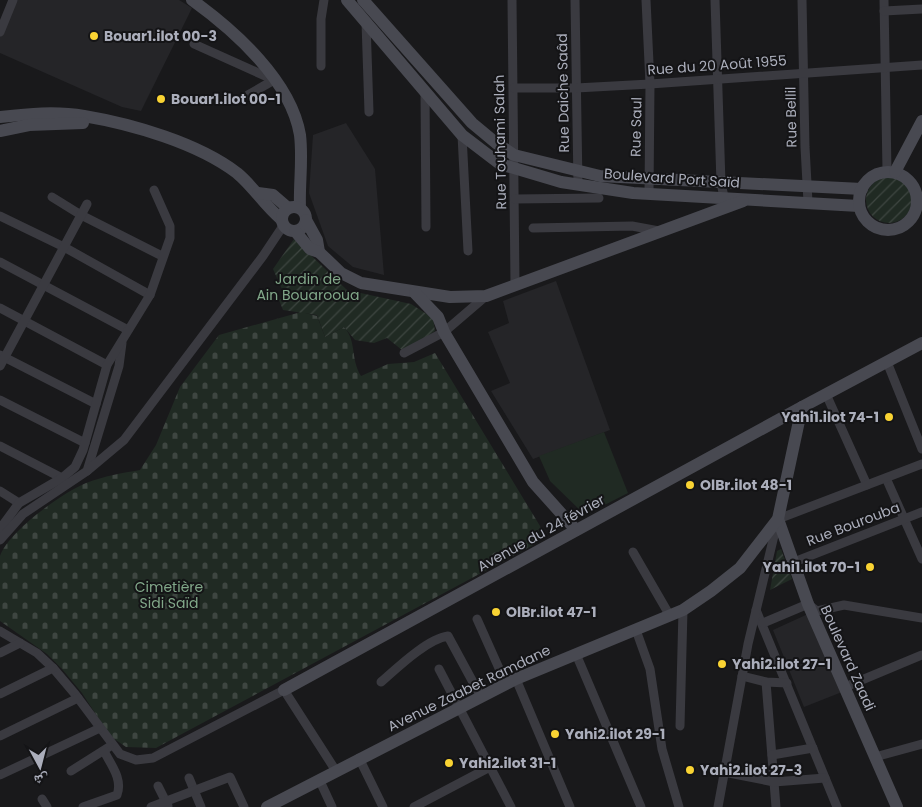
<svg xmlns="http://www.w3.org/2000/svg" width="922" height="807" font-family="Poppins,'Noto Naskh Arabic',sans-serif">
<style>
.built{fill:#252528}
.cemetery{fill:url(#cemetery-stones)}
.garden{fill:url(#garden-furrows)}
.pitch{fill:#202a23}
.lines{fill:none;stroke-linecap:round;stroke-linejoin:round}
.street{stroke:#3a3a40;stroke-width:9}
.secondary{stroke:#484951;stroke-width:12}
.poi-dot{fill:#f9d333;stroke:#141416;stroke-width:2}
.labels{text-anchor:middle;dominant-baseline:central;stroke-width:4;stroke-linejoin:round;paint-order:stroke}
.poi-label{font-size:14px;font-weight:bold;fill:#abaebb;stroke:#141416;text-anchor:start}
.street-label{font-size:14px;fill:#abaebb;stroke:#141416}
.park-label{font-size:14px;fill:#81a789;stroke:#141416}
</style>
<defs>
<pattern id="cemetery-stones" width="16" height="16" patternUnits="userSpaceOnUse" patternTransform="scale(1.25)"><rect width="16" height="16" fill="#202a23"/><path d="M2 7V4a2 2 0 0 1 4 0v3zM10 15v-3a2 2 0 0 1 4 0v3z" fill="#3e4641"/></pattern>
<pattern id="garden-furrows" width="10" height="10" patternUnits="userSpaceOnUse" patternTransform="scale(1.25)"><rect width="10" height="10" fill="#202a23"/><path d="M-1 1l2-2M0 10L10 0M9 11l2-2" fill="none" stroke="#3e4641"/></pattern>
</defs>
<rect width="100%" height="100%" fill="#19191b"/>
<!-- built -->
<g class="built">
<polygon points="17,0 179,0 192,8 141,111 122,107 0,53 0,35"/>
<polygon points="346,123 375,169 384,275 353,267 328,246 309,193 313,135"/>
<polygon points="556,281 610,430 533,459 491,391 510,383 488,332 509,323 503,301"/>
<polygon points="808,614 842,692 804,707 773,630"/>
</g>
<!-- cemetery -->
<path class="cemetery" d="M 301,312 L 317,316 L 325,337 L 344,327 C 357,341 350,358 361,376 L 388,364 L 414,362 L 435,353 L 540,526 L 542,534 L 537,543 L 167,742 L 156,748 L 126,747 L 110,736 L 82,693 L 62,669 L 47,654 L 0,621 C 0,606 0,568 0,556 C 9,531 62,493 86,483 C 105,476 122,473 140,470 L 156,445 L 180,387 L 219,335 Z"/>
<!-- garden -->
<g class="garden">
<circle cx="889" cy="200" r="23"/>
<polygon points="294,239 347,290 411,304 433,318 435,331 421,341 402,350 387,338 374,343 355,340 344,327 325,337 317,315 283,310 279,300 285,296 273,269"/>
<polygon points="781,549 792,579 770,590 777,551"/>
</g>
<!-- pitch -->
<polygon class="pitch" points="604,432 628,493 585,515 550,481 539,456"/>
<g class="lines">
<!-- street -->
<g class="street">
<polyline points="512,0 515,284"/>
<polyline points="575,0 578,185"/>
<polyline points="646,0 650,84 649,194"/>
<polyline points="715,0 721,183 724,197"/>
<polyline points="802,0 805,147 808,202"/>
<polyline points="884,0 887,171"/>
<polyline points="884,11 922,9"/>
<polyline points="366,22 369,112"/>
<polyline points="0,32 13,0"/>
<polyline points="194,44 274,80"/>
<polyline points="321,66 321,19 324,0"/>
<polyline points="514,88 576,88 650,84 922,65"/>
<polyline points="425,91 426,227"/>
<polyline points="248,95 274,80"/>
<polyline points="462,135 468,251"/>
<polyline points="52,197 81,215 162,256"/>
<polyline points="515,199 599,198"/>
<polyline points="0,216 64,247 150,295"/>
<polyline points="533,228 632,226 659,231"/>
<polyline points="0,262 128,330"/>
<polyline points="0,308 107,365"/>
<polyline points="404,353 444,332 486,296"/>
<polyline points="0,355 96,404"/>
<polyline points="887,362 922,449"/>
<polyline points="0,366 87,204"/>
<polyline points="826,394 867,485"/>
<polyline points="0,400 85,443"/>
<polyline points="0,446 62,478"/>
<polyline points="87,471 119,366 122,343"/>
<polyline points="886,478 922,559"/>
<polyline points="0,491 19,503"/>
<polyline points="0,529 19,503 62,478 75,467 83,450 107,365 150,295 170,238 170,226 154,190"/>
<polyline points="0,540 23,514 87,471 124,440 263,256 283,226"/>
<polyline points="633,552 670,616"/>
<polyline points="794,562 922,512"/>
<polyline points="756,610 837,807"/>
<polyline points="477,619 506,684"/>
<polyline points="763,623 808,604 817,611 844,605 922,618"/>
<polyline points="636,630 650,669 662,749 679,807"/>
<polyline points="0,631 37,653 53,668 75,694 120,754 136,760 153,758 284,690 336,771"/>
<polyline points="0,653 20,643"/>
<polyline points="576,654 641,807"/>
<polyline points="439,669 511,807"/>
<polyline points="742,676 766,682 787,683"/>
<polyline points="516,679 570,807"/>
<path d="M 381,682 C 397,668 427,639 448,636 L 481,697"/>
<polyline points="766,682 776,807"/>
<polyline points="845,687 922,655"/>
<polyline points="0,694 53,668"/>
<polyline points="680,726 683,610"/>
<polyline points="0,736 78,698"/>
<polyline points="772,755 813,748"/>
<polyline points="875,757 922,744"/>
<polyline points="359,758 383,807"/>
<polyline points="71,771 109,747"/>
<polyline points="724,772 774,782 825,778"/>
<polyline points="0,775 100,728"/>
<polyline points="189,778 201,807"/>
<polyline points="319,779 332,807"/>
<polyline points="158,786 168,806"/>
<polyline points="42,799 47,807"/>
<path d="M 83,807 L 117,795 C 123,779 111,765 104,751"/>
<polyline points="151,807 230,777 244,807"/>
<polyline points="414,807 490,767"/>
<polyline points="718,807 748,644 778,519 922,464"/>
</g>
<!-- secondary -->
<g class="secondary">
<path d="M 192,0 C 235,31 291,81 300,135 C 303,160 299,184 300,208"/>
<polyline points="347,0 462,135 500,164 561,182 633,193 859,206"/>
<polyline points="363,0 472,123 496,143 514,155 600,176 862,189"/>
<path d="M 0,117 C 27,114 56,111 84,116 C 132,124 198,143 237,173 C 254,187 264,205 281,219"/>
<polyline points="0,131 29,125 83,123"/>
<circle cx="888" cy="201" r="29"/>
<polyline points="895,172 922,121"/>
<polyline points="258,193 273,195 288,208"/>
<circle cx="294" cy="219" r="12"/>
<polyline points="306,220 317,240 319,252"/>
<polyline points="295,231 310,249 319,252 341,273 361,283 450,297 486,296 743,201"/>
<polyline points="415,293 438,317 444,332 533,482 576,530"/>
<polyline points="778,519 808,604 897,807"/>
<polyline points="284,690 802,407 922,343"/>
<polyline points="267,807 516,679 683,610 711,591 740,568 778,519 802,407"/>
</g>
</g>
<!-- markers -->
<g class="poi-dot">
<circle cx="94" cy="36" r="5"/>
<circle cx="161" cy="99" r="5"/>
<circle cx="889" cy="417" r="5"/>
<circle cx="690" cy="485" r="5"/>
<circle cx="870" cy="567" r="5"/>
<circle cx="496" cy="612" r="5"/>
<circle cx="722" cy="664" r="5"/>
<circle cx="555" cy="734" r="5"/>
<circle cx="449" cy="763" r="5"/>
<circle cx="690" cy="770" r="5"/>
</g>
<g class="labels">
<!-- poi labels -->
<g class="poi-label">
<text x="104" y="36">Bouar1.ilot 00-3</text>
<text x="171" y="99">Bouar1.ilot 00-1</text>
<text x="879" y="417" text-anchor="end">Yahi1.ilot 74-1</text>
<text x="700" y="485">OlBr.ilot 48-1</text>
<text x="860" y="567" text-anchor="end">Yahi1.ilot 70-1</text>
<text x="506" y="612">OlBr.ilot 47-1</text>
<text x="732" y="664">Yahi2.ilot 27-1</text>
<text x="565" y="734">Yahi2.ilot 29-1</text>
<text x="459" y="763">Yahi2.ilot 31-1</text>
<text x="700" y="770">Yahi2.ilot 27-3</text>
</g>
<!-- street labels -->
<g class="street-label">
<text transform="translate(717 65) rotate(-4)">Rue du 20 Août 1955</text>
<text transform="translate(563 93) rotate(-91)">Rue Daiche Saâd</text>
<text transform="translate(791 117) rotate(-91)">Rue Bellil</text>
<text transform="translate(636 127) rotate(-89)">Rue Saul</text>
<text transform="translate(500 142) rotate(-91)">Rue Touhami Salah</text>
<text transform="translate(672 178) rotate(4)">Boulevard Port Saïd</text>
<text transform="translate(853 524) rotate(-21)">Rue Bourouba</text>
<text transform="translate(541 533) rotate(-29)">Avenue du 24 février</text>
<text transform="translate(848 658) rotate(66)">Boulevard Zaadi</text>
<text transform="translate(469 688) rotate(-26)">Avenue Zaabet Ramdane</text>
</g>
<!-- park labels -->
<g class="park-label">
<text x="308" y="279">Jardin de<tspan x="308" dy="16">Ain Bouarooua</tspan></text>
<text x="169" y="587">Cimetière<tspan x="169" dy="16">Sidi Saïd</tspan></text>
</g>
</g>
<!-- north arrow -->
<g transform="translate(40 767) rotate(173)" stroke="#141416" stroke-width="4" paint-order="stroke">
<path d="M0-4L9 19L0 12L-9 19Z" fill="#abaebb"/>
<text y="-8" font-size="14" font-weight="bold" text-anchor="middle" fill="#abaebb">ش</text>
</g>
</svg>
